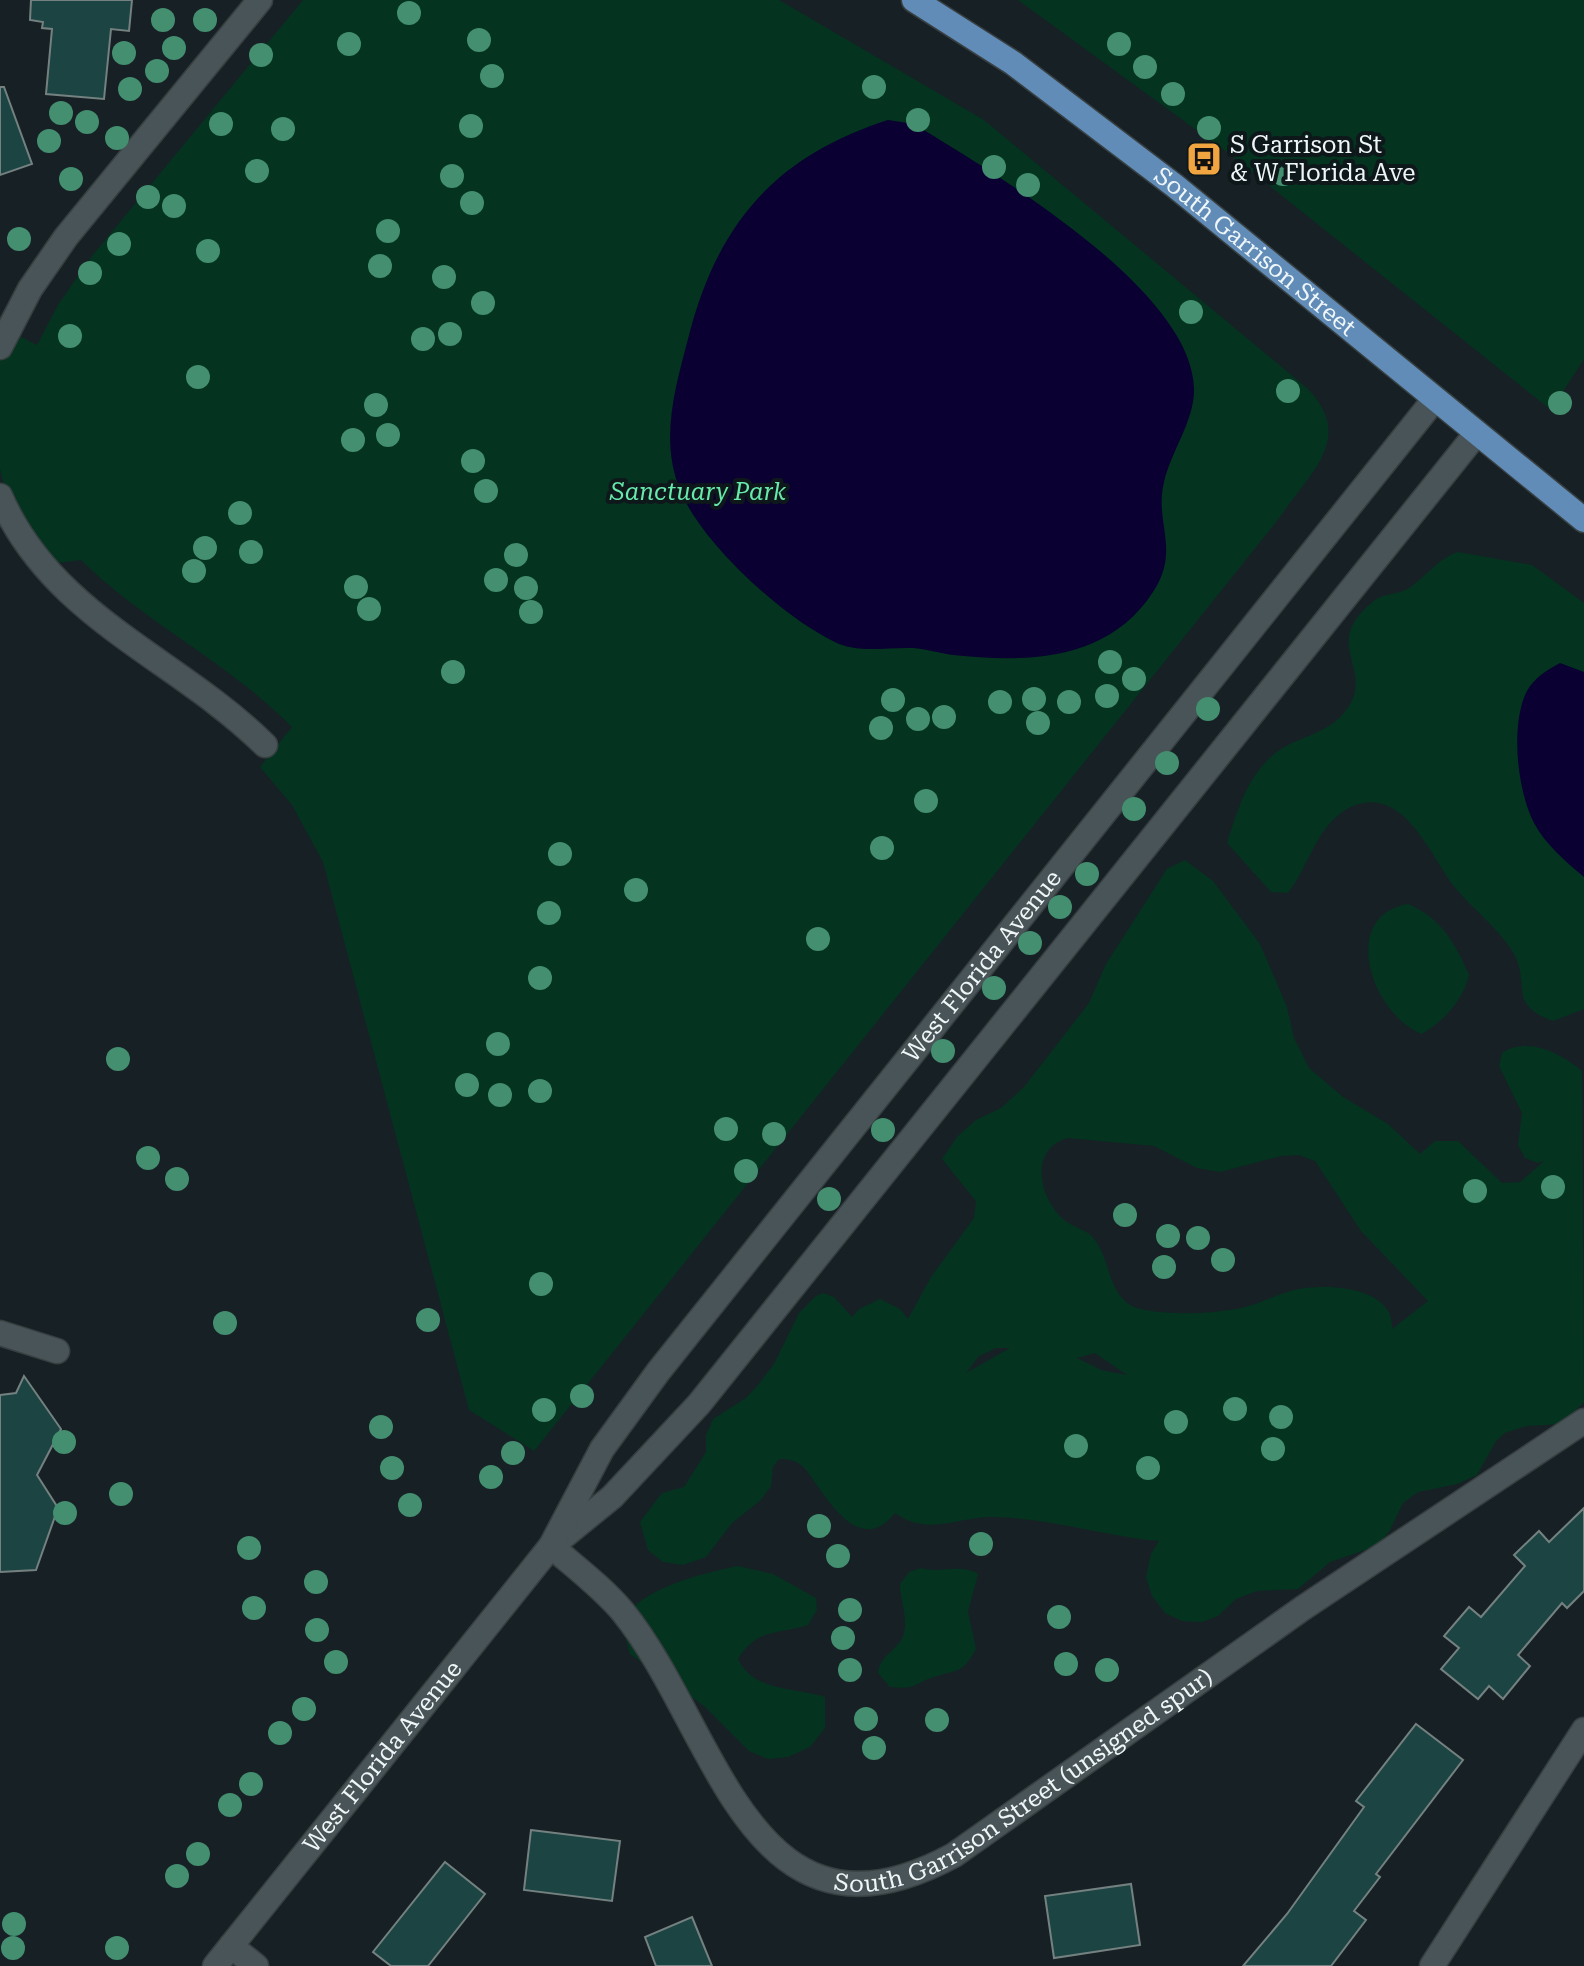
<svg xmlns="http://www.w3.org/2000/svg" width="1584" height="1966" font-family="'Roboto Serif',serif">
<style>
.green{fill:#04331f;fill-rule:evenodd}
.water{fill:#0a0031}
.building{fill:#1b4442;stroke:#748180;stroke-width:2}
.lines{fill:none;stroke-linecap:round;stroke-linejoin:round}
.minor-casing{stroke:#373f41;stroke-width:27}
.major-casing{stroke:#373f41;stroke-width:27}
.minor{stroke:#495458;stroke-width:24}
.major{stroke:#608cb7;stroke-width:24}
.tree{fill:#438f6f}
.labels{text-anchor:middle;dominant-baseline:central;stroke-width:8;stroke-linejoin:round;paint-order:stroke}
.poi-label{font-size:24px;fill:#eff6f8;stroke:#0e181b;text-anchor:start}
.street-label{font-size:24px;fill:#eff6f8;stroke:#0e181b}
.park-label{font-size:24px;font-style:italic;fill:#67e9ab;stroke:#0e181b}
</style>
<rect width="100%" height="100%" fill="#172125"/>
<!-- green -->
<g class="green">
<path d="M 303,0 L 779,0 L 984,120 L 1307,388 C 1356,438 1310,472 1280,517 L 534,1451 L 469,1410 L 323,862 L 292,805 L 260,767 L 292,727 C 228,662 145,623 81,560 L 57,563 L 45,560 L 5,491 L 0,469 L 0,341 L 11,332 L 37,345 L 58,305 L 92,256 Z"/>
<polygon points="1018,0 1584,0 1584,359 1551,410 1232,156"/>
<path d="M 1458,552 L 1532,565 L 1584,603 L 1584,1009 L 1553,1021 C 1507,1004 1531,987 1514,954 C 1500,929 1471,908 1453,885 C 1429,853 1401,780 1347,809 C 1316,827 1309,866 1288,893 L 1271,892 L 1227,843 C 1237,810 1250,769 1281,749 C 1302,736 1327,733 1344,713 C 1380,669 1316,646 1375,600 C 1384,593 1399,595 1409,588 C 1427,576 1437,559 1458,552 Z"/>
<path d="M 1185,860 L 1213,881 L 1260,944 L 1287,1007 L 1294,1038 L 1309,1068 L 1343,1097 L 1388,1124 L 1420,1154 L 1435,1141 L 1458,1141 L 1502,1183 L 1520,1182 L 1544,1161 L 1538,1163 L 1525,1158 L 1518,1145 L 1522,1113 L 1499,1066 L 1502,1053 C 1527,1036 1561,1053 1582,1071 L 1584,1402 L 1562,1424 L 1526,1426 L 1505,1433 L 1496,1441 L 1477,1475 L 1457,1484 L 1418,1492 L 1403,1503 L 1389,1532 L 1377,1546 L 1330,1562 L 1298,1589 L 1257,1591 L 1236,1599 L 1218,1616 L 1202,1622 L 1182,1621 L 1165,1613 L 1152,1596 L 1146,1577 L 1151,1554 L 1159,1541 C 1102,1536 1047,1517 989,1517 C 956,1518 926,1536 895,1513 C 859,1559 825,1495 807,1471 C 799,1461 791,1459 779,1459 L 773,1467 L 771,1486 L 761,1500 L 732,1523 L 706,1557 L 683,1565 L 663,1562 L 648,1550 L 640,1522 L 662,1493 L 684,1487 L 706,1452 L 706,1435 L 713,1419 L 746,1398 L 758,1385 L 774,1364 L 799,1313 L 816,1296 L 823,1293 L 834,1297 L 852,1317 L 859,1309 L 880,1299 L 900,1309 L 908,1319 L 931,1277 L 974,1218 L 976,1201 L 942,1159 L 957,1137 L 976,1120 L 1001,1108 L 1024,1087 L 1089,1003 L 1106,964 L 1167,869 ZM 1068,1138 L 1154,1146 L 1197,1168 L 1220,1172 L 1281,1156 L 1299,1155 L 1315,1161 L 1361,1231 L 1428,1301 L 1392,1329 C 1395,1286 1325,1283 1294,1290 C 1274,1295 1256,1306 1236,1309 C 1207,1314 1174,1315 1145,1310 C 1107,1304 1113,1264 1095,1240 C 1087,1229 1074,1228 1064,1220 C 1038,1198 1029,1148 1068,1138 ZM 996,1348 L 1010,1348 L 966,1373 L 979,1356 ZM 1095,1353 L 1127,1375 L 1101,1370 L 1077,1358 Z"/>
<path d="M 1408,904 C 1441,918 1455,943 1469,975 C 1463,1000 1444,1021 1422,1034 C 1372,1015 1338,916 1408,904 Z"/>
<path d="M 738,1566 L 773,1574 L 816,1598 L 817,1610 L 808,1625 C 775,1635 758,1628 738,1659 C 753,1692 795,1687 825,1697 L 825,1728 L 810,1747 L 788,1757 L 768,1759 L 749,1751 L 704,1706 L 630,1654 L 621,1620 C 645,1587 699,1574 738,1566 Z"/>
<path d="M 921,1568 C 941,1574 959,1563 978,1574 L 968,1612 L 976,1649 C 962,1674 959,1669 934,1677 C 912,1684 917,1690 890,1687 L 878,1673 C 880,1655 897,1651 903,1636 C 909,1620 900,1600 900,1584 L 909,1572 Z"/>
</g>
<!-- water -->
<g class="water">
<path d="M 888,120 L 914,124 C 992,172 1191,288 1194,388 C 1195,420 1171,451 1164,482 C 1154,523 1181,550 1153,592 C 1108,661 1028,663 953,655 C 940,653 926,649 913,648 C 888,647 862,653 839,644 C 787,621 703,545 681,492 C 659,441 675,389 688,339 C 717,224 774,157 888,120 Z"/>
<path d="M 1560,663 L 1584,672 L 1584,877 C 1566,862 1545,844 1534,823 C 1517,790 1510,724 1527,691 C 1534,678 1547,670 1560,663 Z"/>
</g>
<!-- building -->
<g class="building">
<polygon points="31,0 132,0 129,31 111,29 104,99 46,94 52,29 42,28 43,22 30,20"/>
<polygon points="0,87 4,87 32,164 0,175"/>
<polygon points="24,1376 61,1429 37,1475 58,1508 36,1570 0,1572 0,1395 16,1393"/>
<polygon points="1584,1508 1584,1591 1567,1608 1562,1603 1518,1655 1530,1666 1503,1699 1489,1686 1478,1699 1441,1669 1459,1648 1444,1636 1469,1607 1481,1617 1525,1566 1514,1555 1539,1531 1549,1542"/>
<polygon points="1416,1724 1463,1760 1376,1874 1380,1877 1354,1911 1366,1920 1331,1966 1243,1966 1287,1914 1364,1807 1356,1801"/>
<polygon points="531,1830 620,1841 612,1901 524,1890"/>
<polygon points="445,1862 485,1894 428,1966 391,1966 373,1952"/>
<polygon points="1131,1884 1140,1945 1054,1958 1045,1896"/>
<polygon points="692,1917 712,1966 656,1966 645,1937"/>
</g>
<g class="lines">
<defs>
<g id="minor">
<polyline points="0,347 30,289 66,237 260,0"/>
<path d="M 0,496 C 52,617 177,658 265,745"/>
<polyline points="0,1333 57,1351"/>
<polyline points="553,1545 612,1497 699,1404 1476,434"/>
<path id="s1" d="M 551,1546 C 575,1567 602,1587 623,1612 C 718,1729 750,1966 954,1855 L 1303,1608 L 1584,1421"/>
<polyline points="231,1946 256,1966"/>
<path id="s2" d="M 215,1966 L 551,1546 L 602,1449 L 658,1372 L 1434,400"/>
<polyline points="1432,1966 1584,1730"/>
</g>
<g id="major">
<path id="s3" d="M 914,0 L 1013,63 L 1175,186 L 1584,520"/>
</g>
</defs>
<!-- minor casing -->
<use href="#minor" class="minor-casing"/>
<!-- major casing -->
<use href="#major" class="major-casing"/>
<!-- minor -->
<use href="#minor" class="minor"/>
<!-- major -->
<use href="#major" class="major"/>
</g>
<!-- trees -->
<g class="tree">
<circle cx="409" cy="13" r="12"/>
<circle cx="163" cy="20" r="12"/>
<circle cx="205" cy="20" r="12"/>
<circle cx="479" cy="40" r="12"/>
<circle cx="349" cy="44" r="12"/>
<circle cx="1119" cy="44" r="12"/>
<circle cx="174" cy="48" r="12"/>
<circle cx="124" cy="53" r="12"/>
<circle cx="261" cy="55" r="12"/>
<circle cx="1145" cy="67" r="12"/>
<circle cx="157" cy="71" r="12"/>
<circle cx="492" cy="76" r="12"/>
<circle cx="874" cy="87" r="12"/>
<circle cx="130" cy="89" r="12"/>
<circle cx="1173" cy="94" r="12"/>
<circle cx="61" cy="113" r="12"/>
<circle cx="918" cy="120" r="12"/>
<circle cx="87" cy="122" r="12"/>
<circle cx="221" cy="124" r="12"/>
<circle cx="471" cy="126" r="12"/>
<circle cx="1209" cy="128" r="12"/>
<circle cx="283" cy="129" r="12"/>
<circle cx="117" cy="138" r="12"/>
<circle cx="49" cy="141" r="12"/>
<circle cx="994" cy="167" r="12"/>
<circle cx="257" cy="171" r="12"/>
<circle cx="1283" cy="174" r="12"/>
<circle cx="452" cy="176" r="12"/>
<circle cx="71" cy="179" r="12"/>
<circle cx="1028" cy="185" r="12"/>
<circle cx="148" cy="197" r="12"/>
<circle cx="472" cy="203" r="12"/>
<circle cx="174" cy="206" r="12"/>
<circle cx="388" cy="231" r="12"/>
<circle cx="19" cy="239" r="12"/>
<circle cx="119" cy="244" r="12"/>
<circle cx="208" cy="251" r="12"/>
<circle cx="380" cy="266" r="12"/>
<circle cx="90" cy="273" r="12"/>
<circle cx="444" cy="277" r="12"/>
<circle cx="483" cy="303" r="12"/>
<circle cx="1191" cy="312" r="12"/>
<circle cx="450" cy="334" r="12"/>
<circle cx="70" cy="336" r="12"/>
<circle cx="423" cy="339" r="12"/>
<circle cx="198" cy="377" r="12"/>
<circle cx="1288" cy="391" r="12"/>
<circle cx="1560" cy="403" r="12"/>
<circle cx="376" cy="405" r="12"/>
<circle cx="388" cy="435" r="12"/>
<circle cx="353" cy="440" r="12"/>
<circle cx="473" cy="461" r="12"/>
<circle cx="486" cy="491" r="12"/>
<circle cx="240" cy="513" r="12"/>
<circle cx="205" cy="548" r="12"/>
<circle cx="251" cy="552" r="12"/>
<circle cx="516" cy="555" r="12"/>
<circle cx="194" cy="571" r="12"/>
<circle cx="496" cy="580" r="12"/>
<circle cx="356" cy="587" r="12"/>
<circle cx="526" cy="588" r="12"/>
<circle cx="369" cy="609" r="12"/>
<circle cx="531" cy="612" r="12"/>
<circle cx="1110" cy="662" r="12"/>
<circle cx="453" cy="672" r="12"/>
<circle cx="1134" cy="679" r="12"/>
<circle cx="1107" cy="696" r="12"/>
<circle cx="1034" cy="699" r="12"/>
<circle cx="893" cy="700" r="12"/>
<circle cx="1000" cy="702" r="12"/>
<circle cx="1069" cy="702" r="12"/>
<circle cx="1208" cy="709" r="12"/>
<circle cx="944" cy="717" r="12"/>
<circle cx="918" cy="719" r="12"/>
<circle cx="1038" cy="723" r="12"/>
<circle cx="881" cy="728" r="12"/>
<circle cx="1167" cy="763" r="12"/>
<circle cx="926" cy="801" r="12"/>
<circle cx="1134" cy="809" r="12"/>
<circle cx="882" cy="848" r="12"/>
<circle cx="560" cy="854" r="12"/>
<circle cx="1087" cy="874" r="12"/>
<circle cx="636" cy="890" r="12"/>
<circle cx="1060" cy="907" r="12"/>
<circle cx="549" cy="913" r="12"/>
<circle cx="818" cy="939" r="12"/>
<circle cx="1030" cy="943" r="12"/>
<circle cx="540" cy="978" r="12"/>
<circle cx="994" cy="988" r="12"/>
<circle cx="498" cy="1044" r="12"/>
<circle cx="943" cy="1051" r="12"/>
<circle cx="118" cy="1059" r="12"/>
<circle cx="467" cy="1085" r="12"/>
<circle cx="540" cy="1091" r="12"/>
<circle cx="500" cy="1095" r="12"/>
<circle cx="726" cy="1129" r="12"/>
<circle cx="883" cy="1130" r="12"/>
<circle cx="774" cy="1134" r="12"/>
<circle cx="148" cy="1158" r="12"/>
<circle cx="746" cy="1171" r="12"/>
<circle cx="177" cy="1179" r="12"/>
<circle cx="1553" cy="1187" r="12"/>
<circle cx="1475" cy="1191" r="12"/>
<circle cx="829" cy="1199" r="12"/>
<circle cx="1125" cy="1215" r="12"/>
<circle cx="1168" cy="1236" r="12"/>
<circle cx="1198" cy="1238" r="12"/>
<circle cx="1223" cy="1260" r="12"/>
<circle cx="1164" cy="1267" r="12"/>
<circle cx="541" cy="1284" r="12"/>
<circle cx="428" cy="1320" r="12"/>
<circle cx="225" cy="1323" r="12"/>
<circle cx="582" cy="1396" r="12"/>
<circle cx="1235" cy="1409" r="12"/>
<circle cx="544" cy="1410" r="12"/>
<circle cx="1281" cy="1417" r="12"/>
<circle cx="1176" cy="1422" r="12"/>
<circle cx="381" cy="1427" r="12"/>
<circle cx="64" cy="1442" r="12"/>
<circle cx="1076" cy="1446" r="12"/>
<circle cx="1273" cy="1449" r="12"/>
<circle cx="513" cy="1453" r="12"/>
<circle cx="392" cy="1468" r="12"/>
<circle cx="1148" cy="1468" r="12"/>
<circle cx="491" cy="1477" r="12"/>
<circle cx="121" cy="1494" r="12"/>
<circle cx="410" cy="1505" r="12"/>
<circle cx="65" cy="1513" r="12"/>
<circle cx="819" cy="1526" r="12"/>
<circle cx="981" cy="1544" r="12"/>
<circle cx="249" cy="1548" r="12"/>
<circle cx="838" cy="1556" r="12"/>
<circle cx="316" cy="1582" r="12"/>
<circle cx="254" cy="1608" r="12"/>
<circle cx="850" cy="1610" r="12"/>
<circle cx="1059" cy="1617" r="12"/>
<circle cx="317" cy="1630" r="12"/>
<circle cx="843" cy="1638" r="12"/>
<circle cx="336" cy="1662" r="12"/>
<circle cx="1066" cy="1664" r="12"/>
<circle cx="850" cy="1670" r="12"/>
<circle cx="1107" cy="1670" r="12"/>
<circle cx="304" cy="1709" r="12"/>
<circle cx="866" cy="1719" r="12"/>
<circle cx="937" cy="1720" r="12"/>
<circle cx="280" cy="1733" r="12"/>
<circle cx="874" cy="1748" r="12"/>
<circle cx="251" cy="1784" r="12"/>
<circle cx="230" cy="1805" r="12"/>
<circle cx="198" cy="1854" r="12"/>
<circle cx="177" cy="1876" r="12"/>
<circle cx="14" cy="1924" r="12"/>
<circle cx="13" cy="1948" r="12"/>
<circle cx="117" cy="1948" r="12"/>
</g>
<!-- icons -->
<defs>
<symbol id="bus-square" viewBox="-11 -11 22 22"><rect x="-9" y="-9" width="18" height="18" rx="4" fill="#f1a540" stroke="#0e181b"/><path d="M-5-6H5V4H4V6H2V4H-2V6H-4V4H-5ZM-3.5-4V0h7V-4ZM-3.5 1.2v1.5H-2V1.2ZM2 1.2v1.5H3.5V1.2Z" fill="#111"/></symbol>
</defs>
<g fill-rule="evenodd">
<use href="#bus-square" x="1184" y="139" width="40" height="40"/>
</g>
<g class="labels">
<!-- poi labels -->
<g class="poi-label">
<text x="1230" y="145">S Garrison St<tspan x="1230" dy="28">&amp; W Florida Ave</tspan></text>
</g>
<!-- street labels -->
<g class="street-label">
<text stroke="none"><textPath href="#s3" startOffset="424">South Garrison Street</textPath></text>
<text stroke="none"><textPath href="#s2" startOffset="1262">West Florida Avenue</textPath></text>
<text stroke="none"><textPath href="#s2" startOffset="268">West Florida Avenue</textPath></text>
<text stroke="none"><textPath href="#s1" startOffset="668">South Garrison Street (unsigned spur)</textPath></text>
</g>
<!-- park labels -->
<g class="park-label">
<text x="698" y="492">Sanctuary Park</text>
</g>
</g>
</svg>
